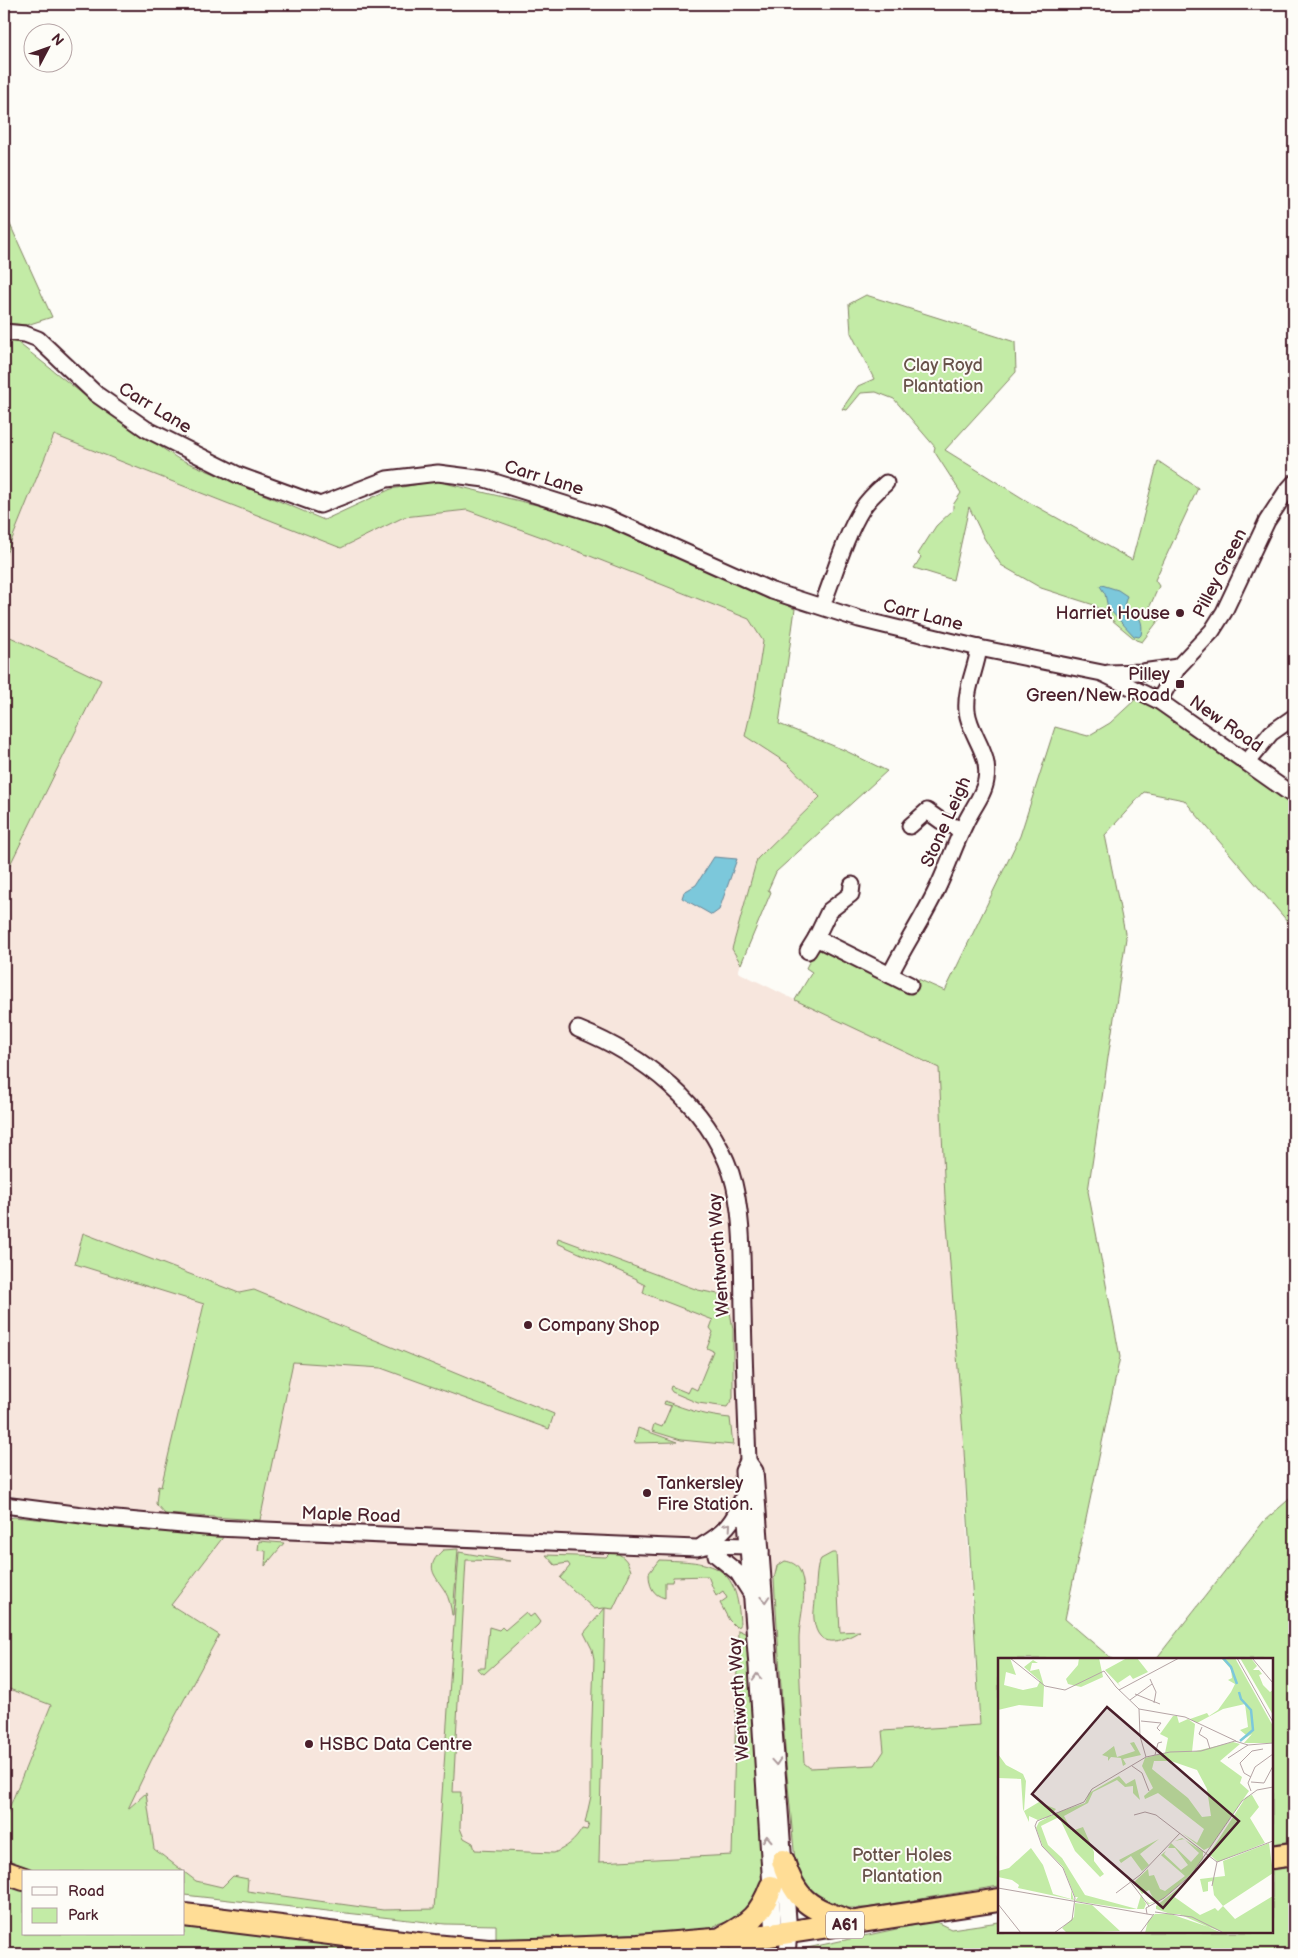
<svg xmlns="http://www.w3.org/2000/svg" width="1298" height="1958" font-family="'Balsamiq Sans',sans-serif">
<style>
.built{fill:#f7e6dd}
.green{fill:#c3eba6;stroke:#868568}
.water{fill:#7cc8db;stroke:#688495}
.lines{fill:none;stroke-linecap:round;stroke-linejoin:round}
.minor-casing{stroke:#4a1f2b;stroke-width:19}
.highway-casing{stroke:#4a1f2b;stroke-width:26}
.minor{stroke:#fdfcf7;stroke-width:15}
.highway{stroke:#ffdd96;stroke-width:22}
.oneway{stroke:#ac999b}
.poi-dot{fill:#4a1f2b;stroke:#fdfcf7;stroke-width:2}
.labels{text-anchor:middle;dominant-baseline:central;stroke-width:4;stroke-linejoin:round;paint-order:stroke}
.shield{fill:#fdfcf7;stroke:#806168;stroke-width:1}
.shield-label{font-size:16px;font-weight:bold;fill:#4a1f2b}
.park-label{font-size:18px;fill:#68524a;stroke:#fdfcf7}
.street-label{font-size:18px;fill:#4a1f2b;stroke:#fdfcf7}
.poi-label{font-size:18px;fill:#4a1f2b;stroke:#fdfcf7;text-anchor:start}
.inset-river{fill:none;stroke:#7cc8db;stroke-width:2.5}
.inset-road{fill:none;stroke:#b5a4a5;stroke-width:1}
.view{fill:#4a1f2b;fill-opacity:0.15;stroke:#4a1f2b;stroke-width:2.5}
.inset-edge{fill:none;stroke:#4a1f2b;stroke-width:2.5}
</style>
<rect width="100%" height="100%" fill="#fdfcf7"/>
<filter id="ink" filterUnits="userSpaceOnUse"><feTurbulence type="fractalNoise" baseFrequency=".02" numOctaves="2"/><feDisplacementMap in="SourceGraphic" scale="10" xChannelSelector="R" yChannelSelector="G"/><feConvolveMatrix kernelMatrix="1 2 1 2 8 2 1 2 1" color-interpolation-filters="sRGB"/></filter>
<g filter="url(#ink)">
<!-- built -->
<g class="built">
<polygon points="54,435 341,548 404,517 467,510 547,539 749,619 763,641 755,693 745,736 788,764 820,797 757,859 732,949 741,964 738,972 795,1000 939,1067 945,1198 963,1434 967,1531 984,1802 809,1837 740,1863 615,1861 437,1873 434,1909 383,1910 287,1897 222,1887 196,1881 154,1849 146,1794 127,1810 151,1761 219,1635 171,1605 223,1536 216,1528 17,1506 19,1497 12,1496 4,1485 4,877 101,680 4,634 4,559"/>
<polygon points="4,1687 51,1705 4,1821"/>
</g>
<!-- green -->
<g class="green">
<polygon points="4,197 8,220 52,317 27,325 4,323"/>
<polygon points="866,295 1015,342 1016,372 945,450 1027,501 1132,560 1158,461 1198,488 1155,580 1159,586 1150,606 1161,617 1142,642 1136,640 1094,605 1041,588 1001,565 984,538 969,507 953,580 914,568 921,557 918,554 936,526 953,510 953,505 961,493 934,451 935,447 894,399 876,392 861,393 847,410 842,409 858,386 874,379 851,333 849,304"/>
<polygon points="4,340 17,342 84,395 177,458 324,520 391,489 436,481 591,518 795,609 779,724 844,750 887,771 776,872 768,890 771,892 741,964 732,949 757,859 820,797 788,764 745,736 755,693 763,641 749,619 547,539 467,510 404,517 341,548 54,435 4,559"/>
<polygon points="4,634 101,680 4,877"/>
<path d="M 1137,698 L 1165,714 L 1294,805 L 1294,929 L 1184,800 L 1144,792 L 1105,835 L 1126,938 L 1088,1191 L 1120,1357 L 1065,1619 L 1112,1659 L 999,1659 L 999,1886 L 866,1908 L 836,1908 L 813,1898 L 796,1872 L 786,1763 L 774,1579 L 777,1566 L 785,1561 C 791,1562 797,1564 800,1571 C 809,1592 799,1618 799,1639 C 799,1680 802,1722 804,1763 L 810,1768 L 875,1765 L 884,1751 L 882,1731 L 980,1725 L 963,1434 L 945,1198 L 939,1068 L 795,1000 L 812,972 L 806,968 C 810,960 813,951 822,949 L 910,992 L 918,979 L 945,991 L 1020,836 L 1055,727 L 1088,736 L 1110,723 Z"/>
<polygon points="83,1233 239,1293 254,1290 554,1414 549,1429 381,1368 293,1362 260,1520 165,1514 156,1504 158,1486 161,1487 204,1304 75,1264"/>
<polygon points="558,1238 698,1290 718,1294 728,1300 733,1329 733,1398 727,1407 698,1403 672,1392 670,1389 671,1386 688,1393 691,1387 697,1390 713,1351 707,1348 713,1332 710,1328 713,1320 643,1293 645,1285 637,1281 637,1279 557,1243"/>
<path d="M 665,1401 C 687,1410 707,1416 730,1418 L 733,1445 L 681,1440 L 652,1431 L 654,1424 L 662,1427 L 671,1406 L 664,1404 Z"/>
<polygon points="638,1428 677,1442 634,1443"/>
<polygon points="1294,1495 1294,1841 1272,1844 1272,1659 1156,1659 1264,1521"/>
<path d="M 14,1517 L 224,1536 L 171,1605 L 219,1635 L 151,1761 L 128,1809 L 146,1793 L 154,1849 L 196,1881 L 222,1887 L 233,1876 L 248,1879 L 247,1891 L 383,1910 L 434,1909 L 459,1552 L 510,1561 L 466,1560 L 453,1792 L 461,1792 L 460,1828 L 464,1838 L 473,1843 L 475,1850 L 554,1853 C 567,1847 575,1841 582,1829 L 587,1830 L 589,1824 L 585,1823 L 591,1796 L 591,1749 L 594,1659 L 592,1649 L 584,1633 L 605,1608 L 594,1609 L 560,1578 L 570,1566 L 568,1563 L 555,1565 L 546,1555 L 606,1557 L 611,1552 C 622,1553 628,1561 631,1571 L 613,1609 L 605,1608 L 599,1862 L 732,1855 L 738,1630 L 747,1634 L 762,1854 L 771,1887 L 736,1919 L 714,1926 L 715,1930 L 496,1940 L 496,1925 L 445,1924 L 184,1895 L 184,1872 L 40,1872 L 4,1859 L 4,1821 L 51,1705 L 4,1687 L 4,1519 Z"/>
<polygon points="259,1541 284,1543 265,1566 266,1551 258,1550"/>
<path d="M 458,1549 L 453,1615 L 452,1615 C 451,1607 449,1598 445,1591 C 434,1574 424,1567 443,1550 Z"/>
<path d="M 832,1553 L 836,1553 L 840,1632 L 860,1631 C 842,1642 817,1651 814,1619 C 813,1613 815,1606 815,1600 C 816,1588 816,1577 818,1565 L 821,1559 Z"/>
<path d="M 659,1560 C 714,1562 738,1563 740,1626 L 736,1627 L 729,1620 L 720,1603 L 727,1598 L 723,1591 L 716,1596 L 708,1576 L 673,1577 L 672,1582 L 665,1582 L 665,1598 C 652,1595 649,1585 649,1573 Z"/>
<polygon points="526,1612 530,1617 534,1614 540,1622 538,1625 484,1674 478,1670 477,1668 485,1668 489,1627 499,1630 502,1627 505,1630"/>
<polygon points="1294,1867 1294,1954 792,1954 793,1951 934,1921 951,1929 999,1922 999,1932 1272,1932 1272,1870"/>
<polygon points="4,1883 24,1889 24,1934 184,1934 184,1924 431,1954 256,1954 179,1949 178,1954 4,1954"/>
<polygon points="724,1951 740,1954 662,1954"/>
</g>
<!-- water -->
<g class="water">
<path d="M 1102,585 L 1118,590 L 1127,596 L 1124,606 C 1127,611 1129,609 1134,612 C 1142,618 1143,627 1141,635 L 1139,637 L 1134,636 L 1108,608 L 1105,594 L 1100,586 Z"/>
<polygon points="714,857 737,859 719,910 712,915 682,898 684,892 696,885"/>
</g>
<g class="lines">
<defs>
<g id="minor">
<polyline points="4,332 25,334 38,339 96,394 146,429 238,475 320,505 387,479 438,473 485,479 606,517 772,591 859,619 979,648 1102,673 1159,701 1294,796"/>
<path d="M 822,606 C 834,576 845,536 862,509 C 868,499 877,491 886,483"/>
<polyline points="1108,673 1142,672 1178,667"/>
<polyline points="1159,701 1178,667 1212,631 1224,612 1267,521 1286,492 1294,483"/>
<polyline points="1247,762 1271,733 1294,717"/>
<polyline points="910,826 927,811 941,821 962,830"/>
<polyline points="816,938 829,911 851,894 852,885"/>
<polyline points="808,951 816,938 910,985"/>
<path d="M 890,975 C 904,946 922,920 936,891 C 947,869 954,846 965,824 C 971,810 984,795 986,780 C 991,753 970,736 967,711 C 965,689 976,670 979,648"/>
<path d="M 578,1029 C 643,1055 707,1104 731,1173 C 744,1212 742,1268 743,1309 C 744,1360 746,1411 748,1461 L 743,1471 L 744,1493 L 757,1667 L 774,1935"/>
<polyline points="748,1461 755,1471 789,1933 787,1954"/>
<polyline points="4,1505 105,1518 216,1528 644,1546 697,1548 711,1545 747,1546 761,1551"/>
<path d="M 703,1545 C 723,1534 735,1521 742,1499"/>
<polyline points="716,1555 738,1573 750,1592"/>
<polyline points="727,1940 753,1954"/>
</g>
<g id="highway">
<polyline points="1272,1857 1294,1854"/>
<path d="M 783,1861 C 796,1902 810,1908 850,1922"/>
<polyline points="4,1872 24,1879"/>
<polyline points="184,1915 434,1946 488,1951 534,1950 638,1946 764,1936 999,1900"/>
<path d="M 724,1937 C 749,1924 761,1914 771,1887"/>
</g>
</defs>
<!-- minor casing -->
<use href="#minor" class="minor-casing"/>
<!-- highway casing -->
<use href="#highway" class="highway-casing"/>
<!-- minor -->
<use href="#minor" class="minor"/>
<!-- highway -->
<use href="#highway" class="highway"/>
</g>
<!-- one-way arrows -->
<defs><path id="oneway-chevron" d="M-2-3.5L2.5 0L-2 3.5" fill="none" stroke-width="1.6" stroke-linecap="round" stroke-linejoin="round" transform="scale(1.25)"/></defs>
<g class="oneway">
<use href="#oneway-chevron" transform="translate(728 1526) rotate(-49)"/>
<use href="#oneway-chevron" transform="translate(765 1599) rotate(86)"/>
<use href="#oneway-chevron" transform="translate(757 1677) rotate(-93)"/>
<use href="#oneway-chevron" transform="translate(776 1762) rotate(86)"/>
<use href="#oneway-chevron" transform="translate(767 1839) rotate(-93)"/>
</g>
</g>
<!-- markers -->
<g class="poi-dot">
<circle cx="1180" cy="613" r="5"/>
<rect x="1175" y="679" width="10" height="10" rx="2.5"/>
<circle cx="528" cy="1325" r="5"/>
<circle cx="647" cy="1493" r="5"/>
<circle cx="309" cy="1744" r="5"/>
</g>
<g class="labels">
<!-- shield labels -->
<rect class="shield" x="826" y="1911.5" width="38" height="27" rx="4"/>
<g class="shield-label">
<text x="845" y="1925">A61</text>
</g>
<!-- park labels -->
<g class="park-label">
<text x="943" y="365">Clay Royd<tspan x="943" dy="21">Plantation</tspan></text>
<text x="902" y="1855">Potter Holes<tspan x="902" dy="21">Plantation</tspan></text>
</g>
<!-- street labels -->
<g class="street-label">
<text transform="translate(155 408) rotate(31)">Carr Lane</text>
<text transform="translate(544 478) rotate(17)">Carr Lane</text>
<text transform="translate(1220 573) rotate(-63)">Pilley Green</text>
<text transform="translate(923 615) rotate(14)">Carr Lane</text>
<text transform="translate(1226 724) rotate(35)">New Road</text>
<text transform="translate(946 822) rotate(-66)">Stone Leigh</text>
<text transform="translate(719 1255) rotate(-94)">Wentworth Way</text>
<text transform="translate(351 1515) rotate(2)">Maple Road</text>
<text transform="translate(739 1699) rotate(-94)">Wentworth Way</text>
</g>
<!-- poi labels -->
<g class="poi-label">
<text x="1170" y="613" text-anchor="end">Harriet House</text>
<text x="1170" y="674" text-anchor="end">Pilley<tspan x="1170" dy="21">Green/New Road</tspan></text>
<text x="538" y="1325">Company Shop</text>
<text x="657" y="1483">Tankersley<tspan x="657" dy="21">Fire Station.</tspan></text>
<text x="319" y="1744">HSBC Data Centre</text>
</g>
</g>
<!-- overview -->
<g transform="translate(998 1658)">
<rect width="275" height="275" fill="#fdfcf7"/>
<path d="M 12,0 L 18,17 L 8,14 L 6,27 L 25,32 L 39,29 L 42,23 L 26,9 L 35,2 L 40,5 L 34,5 L 32,13 L 41,11 L 46,28 L 45,49 L 21,47 L 0,52 L 0,1 ZM 81,0 L 101,0 L 105,19 L 83,29 L 70,26 L 68,21 L 80,7 ZM 129,0 L 139,0 L 150,14 L 135,21 L 132,17 L 120,25 L 123,29 L 107,12 ZM 223,0 L 237,0 L 275,68 L 275,85 L 246,85 L 254,76 L 242,83 L 248,77 L 242,72 L 250,69 L 247,46 L 225,51 L 199,65 L 192,61 L 209,55 L 211,58 L 220,52 L 233,34 L 237,26 L 230,22 L 234,20 L 233,11 ZM 242,0 L 253,0 L 259,8 L 255,12 L 261,12 L 264,16 L 261,17 L 265,27 L 272,34 L 275,32 L 275,57 ZM 175,58 L 179,58 L 181,65 L 190,61 L 197,66 L 194,94 L 235,84 L 242,86 L 222,103 L 244,119 L 242,125 L 251,133 L 212,189 L 206,192 L 184,175 L 199,185 L 206,171 L 160,135 L 147,141 L 146,138 L 155,130 L 144,108 L 147,100 L 167,95 L 170,80 L 162,76 ZM 156,103 L 173,103 L 199,112 L 209,131 L 213,158 L 204,159 L 190,140 L 154,111 ZM 136,84 L 143,97 L 125,101 L 128,106 L 125,108 L 123,100 L 113,99 L 110,103 L 110,99 L 104,97 L 116,88 L 119,99 L 137,93 L 132,85 ZM 0,96 L 8,107 L 25,116 L 28,123 L 26,153 L 41,144 L 58,151 L 51,159 L 40,162 L 31,158 L 31,164 L 25,151 L 23,121 L 0,120 ZM 121,118 L 128,126 L 137,121 L 142,142 L 135,135 L 135,128 L 127,129 L 119,122 L 95,134 L 90,145 L 66,158 L 74,173 L 85,169 L 96,194 L 96,203 L 106,216 L 102,219 L 77,193 L 61,159 L 43,168 L 50,187 L 64,200 L 87,237 L 139,251 L 143,237 L 148,246 L 146,251 L 131,251 L 77,243 L 80,239 L 77,239 L 65,209 L 45,189 L 38,170 L 41,164 L 58,155 L 87,145 L 91,135 ZM 262,134 L 254,137 L 261,149 L 252,160 L 267,185 L 220,204 L 211,196 L 248,139 ZM 183,177 L 208,195 L 205,194 L 205,201 L 193,216 L 166,240 L 158,244 L 150,246 L 148,242 L 151,245 L 157,244 L 151,232 L 144,236 L 136,224 L 150,211 L 151,218 L 156,217 L 162,231 L 167,233 L 187,218 L 164,198 L 163,197 L 168,193 L 166,196 L 183,212 L 190,207 L 177,190 L 170,190 L 173,185 L 193,204 L 201,195 L 186,181 L 177,183 L 184,180 L 204,193 ZM 161,181 L 142,196 L 151,207 L 144,213 L 133,198 L 123,205 L 121,202 ZM 271,185 L 275,215 L 225,248 L 237,261 L 275,238 L 275,275 L 228,275 L 158,251 L 158,248 L 192,221 L 175,238 L 202,257 L 217,250 L 220,253 L 225,248 L 216,237 L 214,223 L 210,224 L 210,233 L 205,234 L 202,221 L 227,218 L 225,203 ZM 33,190 L 45,207 L 55,236 L 73,241 L 73,232 L 76,242 L 20,230 L 21,227 L 14,222 L 0,219 L 0,213 L 11,210 ZM 77,245 L 94,247 L 122,273 L 69,275 L 64,270 L 76,259 ZM 157,256 L 181,256 L 224,275 L 147,275 L 150,263 Z" fill="#c3eba6" fill-rule="evenodd"/>
<path class="inset-river" d="M 225,0 L 233,9 L 239,26M 241,34 L 243,41 L 253,52 L 255,72 L 242,83"/>
<path class="inset-road" d="M 12,0 L 47,28 L 67,32 L 106,13 L 118,29 L 141,51M 239,0 L 275,64M 254,0 L 275,25M 152,21 L 158,34 L 156,45M 121,32 L 181,0M 137,36 L 162,46M 132,42 L 154,26M 141,51 L 187,59 L 238,83M 141,51 L 142,78 L 148,99M 143,63 L 163,65 L 159,70 L 162,73M 204,69 L 201,76 L 209,81 L 212,91M 157,97 L 160,85 L 164,84M 230,100 L 250,87M 134,108 L 144,115 L 151,133M 253,119 L 246,115 L 242,105 L 254,93 L 265,91M 253,124 L 266,125 L 275,108M 253,133 L 250,125 L 257,109 L 275,96M 136,157 L 147,154 L 158,157 L 219,204M 219,204 L 275,183M 131,222 L 151,248M 214,228 L 219,204M 0,230 L 149,256M 118,235 L 142,217 L 182,175M 0,246 L 23,275M 157,254 L 194,259 L 226,275M 155,257 L 149,256 L 148,250 L 166,240 L 193,217 L 244,143 L 259,132 L 275,129M 56,275 L 74,262 L 77,240 L 65,210 L 44,188 L 37,168 L 39,163 L 86,144 L 94,131 L 148,99 L 172,94 L 203,93 L 237,83 L 250,87 L 275,85M 142,275 L 156,256"/>
<path class="view" d="M 109,49 L 241,163 L 165,250 L 34,136 Z"/>
<rect width="275" height="275" class="inset-edge"/>
</g>
<!-- margin -->
<rect width="1298" height="1958" fill="none" stroke="#fdfcf7" stroke-width="20"/>
<rect x="10" y="10" width="1278" height="1938" fill="none" stroke="#4a1f2b" stroke-width="2" filter="url(#ink)"/>
<!-- legend -->
<rect x="22" y="1870" width="162" height="65" fill="#fdfcf7" stroke="#b5a4a5"/>
<rect x="32" y="1887" width="25" height="8" fill="#fdfcf7" stroke="#b5a4a5"/>
<text x="68" y="1896" font-size="15" fill="#4a1f2b">Road</text>
<rect x="32" y="1908" width="25" height="15" fill="#c3eba6" stroke="#b5a4a5"/>
<text x="68" y="1920" font-size="15" fill="#4a1f2b">Park</text>
<!-- north arrow -->
<g transform="translate(48 48) rotate(49)"><circle r="24" fill="#fdfcf7" stroke="#b5a4a5"/>
<path d="M0-4L9 19L0 12L-9 19Z" fill="#4a1f2b"/>
<text y="-8" font-size="14" font-weight="bold" text-anchor="middle" fill="#4a1f2b">N</text>
</g>
</svg>
